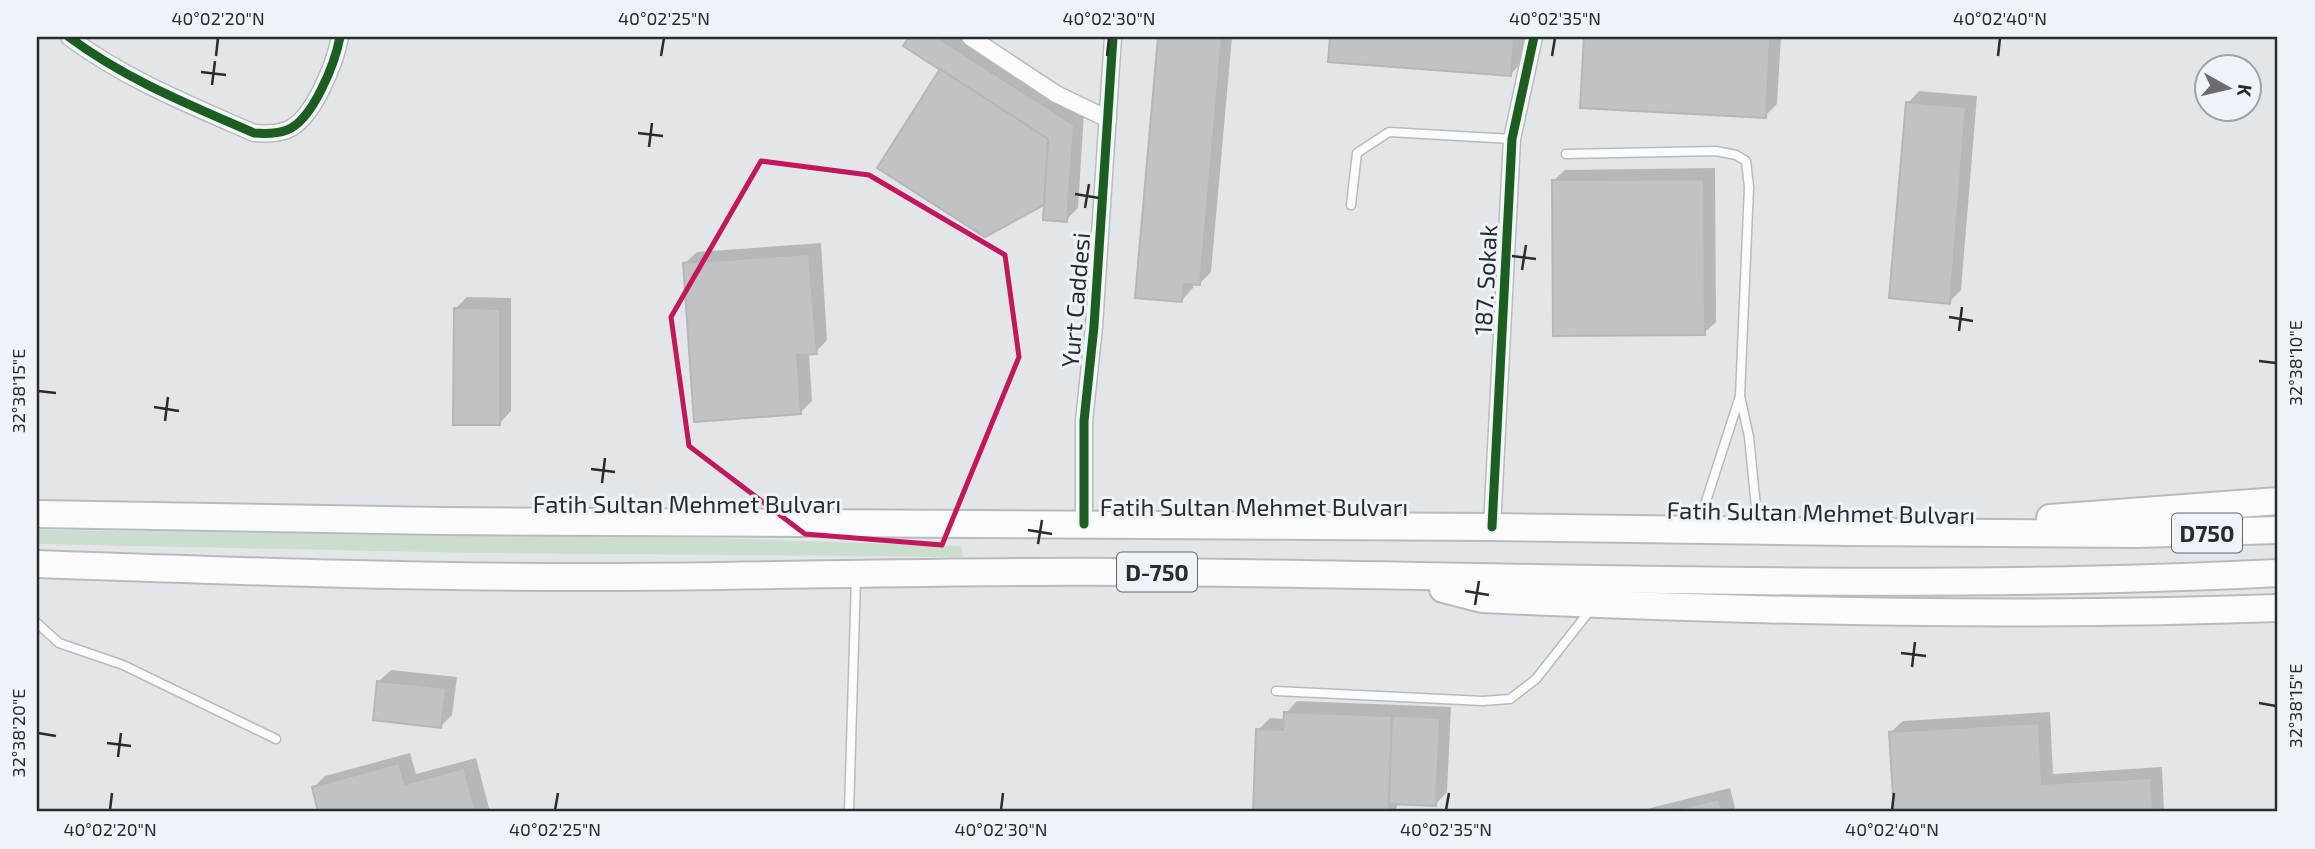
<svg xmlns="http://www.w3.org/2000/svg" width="2315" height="849" font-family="'Exo 2',sans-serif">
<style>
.green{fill:#cbdece}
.shadow{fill:#0003}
.building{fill:#c0c3c5;stroke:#b4b7b9;stroke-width:2}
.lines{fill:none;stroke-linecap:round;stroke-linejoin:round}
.service-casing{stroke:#b8bbbd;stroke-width:11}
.minor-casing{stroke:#b8bbbd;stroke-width:19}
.trunk-casing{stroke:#b8bbbd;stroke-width:30}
.service{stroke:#fbfbfc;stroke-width:8}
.minor{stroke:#fbfbfc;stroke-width:16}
.trunk{stroke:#fbfbfc;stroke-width:26}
.cycleway-casing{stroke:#edf3f8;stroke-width:13}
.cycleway{stroke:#1b5e20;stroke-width:9}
.marked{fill:none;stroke:#c2185b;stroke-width:5;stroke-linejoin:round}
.ticks{fill:none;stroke:#292b2d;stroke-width:2.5}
.labels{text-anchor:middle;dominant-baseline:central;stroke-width:6;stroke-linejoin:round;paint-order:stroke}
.shield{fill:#edf3f8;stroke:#64676a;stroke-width:2}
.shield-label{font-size:23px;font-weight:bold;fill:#292b2d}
.street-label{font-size:24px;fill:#292b2d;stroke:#edf3f8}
.neatline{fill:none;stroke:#292b2d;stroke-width:2.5}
.ticks-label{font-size:18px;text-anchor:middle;fill:#292b2d}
</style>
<rect width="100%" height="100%" fill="#e3e6e8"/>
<!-- green -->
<polygon class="green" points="37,530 709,538 961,546 963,557 478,553 37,544"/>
<!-- shadow -->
<g class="shadow">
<polygon points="911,37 965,37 1084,113 1078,208 1066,220 1046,201 942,69 906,45"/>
<polygon points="1160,37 1232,37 1211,272 1199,284 1194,283 1193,288 1182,300 1137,296"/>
<polygon points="1331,37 1524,37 1522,62 1511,74 1330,60"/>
<polygon points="1586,37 1781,37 1777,104 1765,116 1582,106"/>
<polygon points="1919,91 1977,96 1961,290 1949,302 1908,103"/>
<polygon points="1715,168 1716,322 1704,333 1553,181 1565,170"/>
<polygon points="821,243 827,340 816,352 809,353 812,401 800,413 685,263 697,252"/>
<polygon points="467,297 511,298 511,411 500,423 455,309"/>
<polygon points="391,670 457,677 452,715 441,726 379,681"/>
<polygon points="1297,701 1451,707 1447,792 1436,804 1399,803 1394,812 1255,812 1258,730 1270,718 1285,719 1286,713"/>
<polygon points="2050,712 2053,774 2162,767 2164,812 1896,812 1891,732 1903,721"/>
<polygon points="410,753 416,774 476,758 490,812 320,812 313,788 325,776"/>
<polygon points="1730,788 1736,812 1635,812"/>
</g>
<!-- building -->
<g class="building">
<polygon points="909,37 936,37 1074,125 1067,222 1043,220 1048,139 903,46"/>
<polygon points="1158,37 1222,37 1200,285 1184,284 1182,302 1135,298"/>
<polygon points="1330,37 1514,37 1511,76 1328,62"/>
<polygon points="1584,37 1770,37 1766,118 1580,108"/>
<polygon points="940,69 1048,139 1044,205 985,237 877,168"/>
<polygon points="1906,102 1966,107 1950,304 1889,298"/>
<polygon points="1704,179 1705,335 1553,336 1552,180"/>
<polygon points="809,254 817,354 797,355 801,414 694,422 683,263"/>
<polygon points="454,308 500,309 500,425 453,425"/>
<polygon points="377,681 446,688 441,728 373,720"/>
<polygon points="1284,712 1392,716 1389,812 1253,812 1256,729 1283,730"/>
<polygon points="1392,716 1440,718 1436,806 1389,804"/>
<polygon points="2039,723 2042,784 2151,778 2153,812 1894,812 1889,732"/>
<polygon points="399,763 405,784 464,768 476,812 318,812 312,787"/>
<polygon points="1719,799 1722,812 1665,812"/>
</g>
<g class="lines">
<defs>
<g id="service">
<polyline points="1566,154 1716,151 1736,155 1746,161 1749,187 1740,396 1749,437 1758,527"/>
<polyline points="1351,205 1357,153 1389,132 1512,139"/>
<polyline points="1698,526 1740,396"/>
<polyline points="37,623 59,643 123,665 276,739"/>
<polyline points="1276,691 1483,701 1510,699 1536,679 1591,609"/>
<polyline points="849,812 856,577"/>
</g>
<g id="minor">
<path d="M 69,37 C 125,79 190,105 254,133 C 265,134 276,134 287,130 C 313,120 335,63 340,37"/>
<polyline points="970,37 1056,94 1108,119"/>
<polyline points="1084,524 1084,421 1094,326 1113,37"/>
<polyline points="1492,527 1512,139 1534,37"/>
</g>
<g id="trunk">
<polyline points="37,514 441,521 1492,527 1848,532 2136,534 2278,530"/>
<polyline points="2050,518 2278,501"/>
<path d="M 37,564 C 232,571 427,578 622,577 C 795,576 968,570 1141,572 C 1520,575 1899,592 2278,573"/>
<path d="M 1443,589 L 1482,599 L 1527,601 C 1777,612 2028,617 2278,608"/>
</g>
</defs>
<!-- service casing -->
<use href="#service" class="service-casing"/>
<!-- minor casing -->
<use href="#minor" class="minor-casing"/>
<!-- trunk casing -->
<use href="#trunk" class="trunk-casing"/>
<!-- service -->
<use href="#service" class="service"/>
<!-- minor -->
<use href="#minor" class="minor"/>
<!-- trunk -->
<use href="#trunk" class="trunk"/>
<defs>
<g id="cycleway">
<path d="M 69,37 C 125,79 190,105 254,133 C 265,134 276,134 287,130 C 313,120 335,63 340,37"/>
<polyline points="1084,524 1084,421 1094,326 1113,37"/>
<polyline points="1492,527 1512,139 1534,37"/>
</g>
</defs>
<!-- cycleway casing -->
<use href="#cycleway" class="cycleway-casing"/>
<!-- cycleway -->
<use href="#cycleway" class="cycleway"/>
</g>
<!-- marked area -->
<path class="marked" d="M 761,161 L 869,175 L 1005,255 L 1019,357 L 942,545 L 805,534 L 689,446 L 671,317 Z"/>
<!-- ticks -->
<path class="ticks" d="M 216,56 L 218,38M 661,56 L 664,38M 1107,56 L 1109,38M 1552,56 L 1555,38M 1998,56 L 2000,38M 201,72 L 226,75M 212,85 L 215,61M 638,133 L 663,136M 649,147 L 652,123M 1075,194 L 1099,198M 1085,208 L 1089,184M 1512,256 L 1536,259M 1522,270 L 1526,245M 1949,317 L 1973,321M 1959,331 L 1962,307M 2259,361 L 2276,363M 38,391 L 56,393M 154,407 L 179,411M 165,421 L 168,397M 591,469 L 615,472M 602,483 L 605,458M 1028,530 L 1052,534M 1038,544 L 1042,520M 1465,591 L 1489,595M 1475,605 L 1479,581M 1901,653 L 1926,656M 1912,667 L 1915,642M 2259,703 L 2276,706M 38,733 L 56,736M 107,743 L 131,746M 118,757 L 121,733M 110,810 L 112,793M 555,810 L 558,793M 1001,810 L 1003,793M 1446,810 L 1449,793M 1892,810 L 1894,793"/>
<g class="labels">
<!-- shield labels -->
<g class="shield">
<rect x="2172" y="513.5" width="70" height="39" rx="5"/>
<rect x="1117" y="552.5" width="80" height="39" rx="5"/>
</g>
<g class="shield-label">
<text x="2207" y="533">D750</text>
<text x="1157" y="572">D-750</text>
</g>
<!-- street labels -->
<g class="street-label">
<text transform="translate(1485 280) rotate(-87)">187. Sokak</text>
<text transform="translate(1075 300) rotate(-85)">Yurt Caddesi</text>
<text x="687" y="503">Fatih Sultan Mehmet Bulvarı</text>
<text x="1254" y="506">Fatih Sultan Mehmet Bulvarı</text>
<text transform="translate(1821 512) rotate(1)">Fatih Sultan Mehmet Bulvarı</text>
</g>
</g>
<!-- border -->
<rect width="2315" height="849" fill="none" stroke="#edf3f8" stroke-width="77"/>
<!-- north arrow -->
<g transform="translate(2228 88) rotate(98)"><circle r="33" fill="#edf3f8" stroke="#9fa3a7" stroke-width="2"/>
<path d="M0-5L12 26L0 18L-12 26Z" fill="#6a6c6e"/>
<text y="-10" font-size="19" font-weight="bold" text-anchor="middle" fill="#292b2d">K</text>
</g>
<rect x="38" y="38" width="2238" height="772" class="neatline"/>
<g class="ticks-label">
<text x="218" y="25">40°02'20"N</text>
<text x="664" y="25">40°02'25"N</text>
<text x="1109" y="25">40°02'30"N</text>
<text x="1555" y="25">40°02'35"N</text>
<text x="2000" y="25">40°02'40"N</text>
<text transform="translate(2296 363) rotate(-90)" y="6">32°38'10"E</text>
<text transform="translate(19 391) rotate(-90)" y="6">32°38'15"E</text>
<text transform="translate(2296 706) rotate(-90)" y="6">32°38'15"E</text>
<text transform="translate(19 733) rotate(-90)" y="6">32°38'20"E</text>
<text x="110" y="836">40°02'20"N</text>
<text x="555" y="836">40°02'25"N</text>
<text x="1001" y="836">40°02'30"N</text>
<text x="1446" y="836">40°02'35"N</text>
<text x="1892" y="836">40°02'40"N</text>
</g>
</svg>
